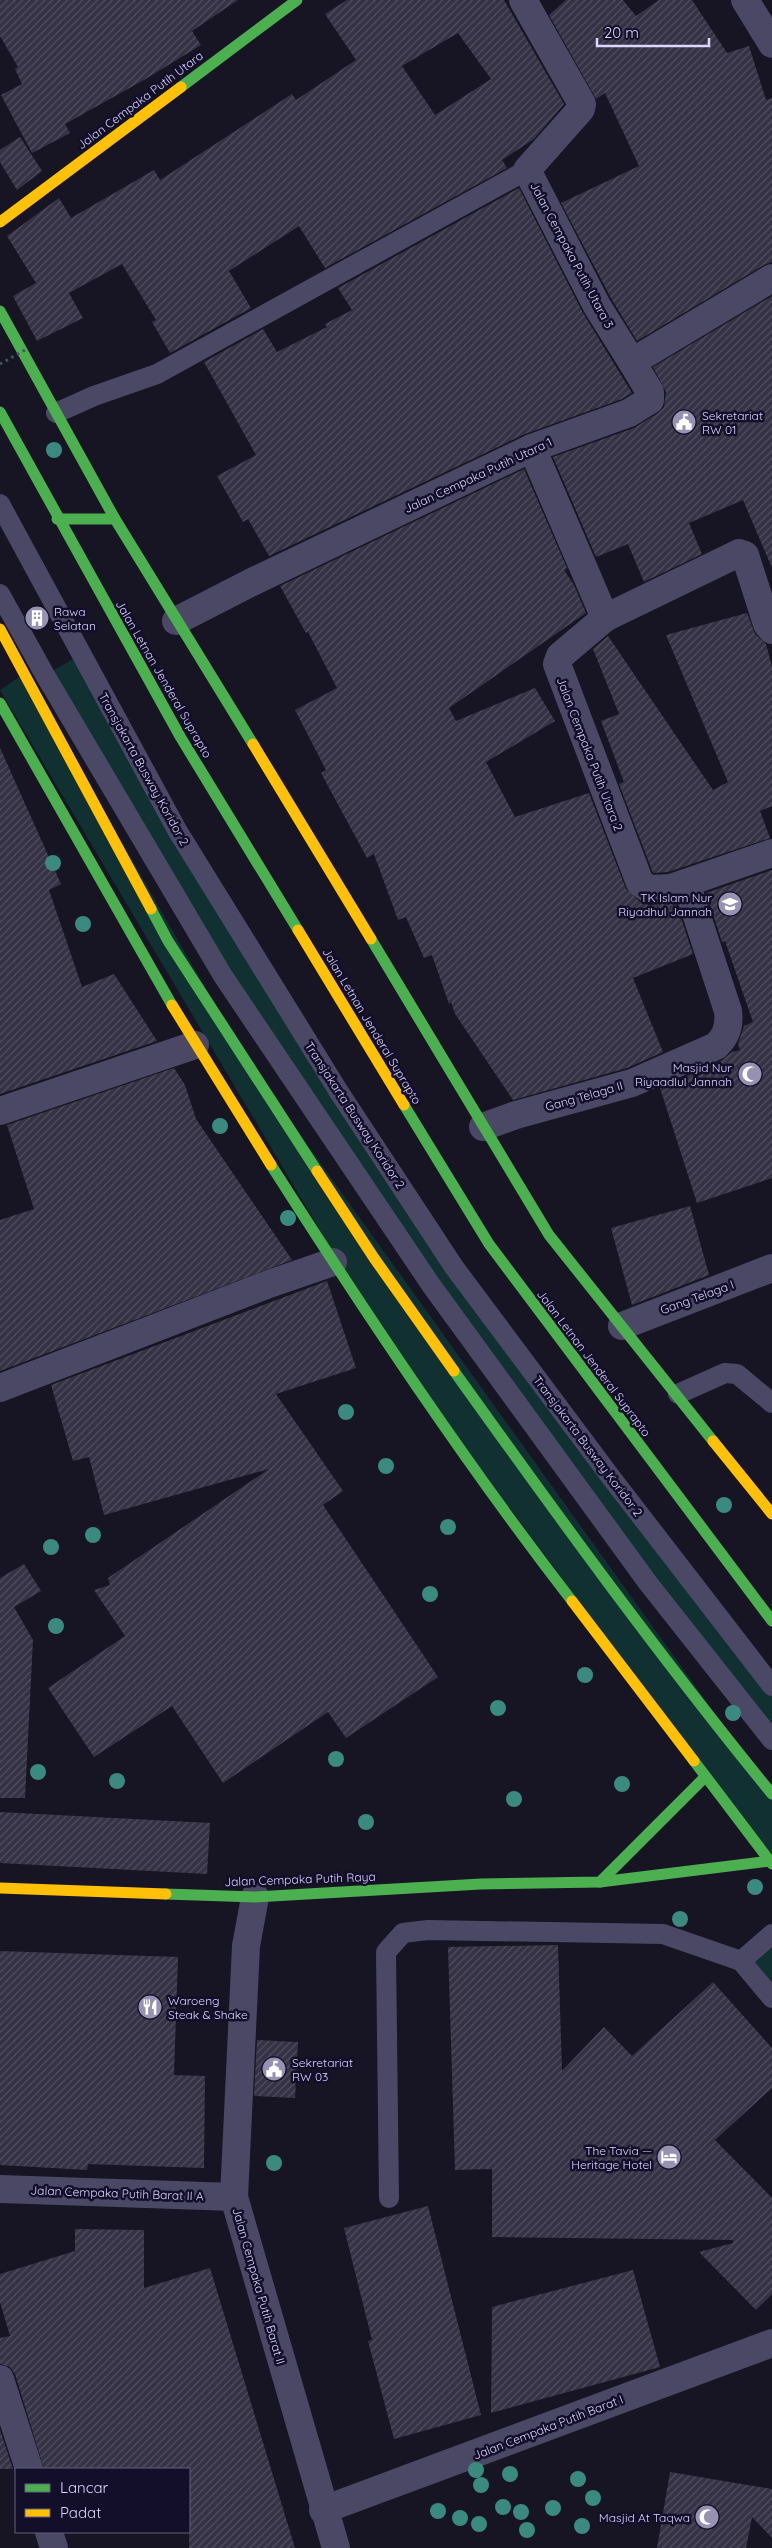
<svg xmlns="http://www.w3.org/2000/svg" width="772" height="2548" font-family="Quicksand,sans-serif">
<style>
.green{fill:#113032}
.building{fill:url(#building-hatch);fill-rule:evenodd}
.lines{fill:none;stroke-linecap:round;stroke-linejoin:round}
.lane{stroke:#4a4864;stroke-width:20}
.street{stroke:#4a4864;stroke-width:28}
.fast{stroke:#4caf50;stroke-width:11}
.slow{stroke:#ffc107;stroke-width:11}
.path-bridge{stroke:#455364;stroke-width:3;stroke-dasharray:2.5 4;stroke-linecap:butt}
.tree{fill:#3a8a7f}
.labels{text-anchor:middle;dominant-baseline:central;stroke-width:5;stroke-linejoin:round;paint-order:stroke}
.street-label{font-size:12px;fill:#dcd6ff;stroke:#130e29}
.poi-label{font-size:12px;fill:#dcd6ff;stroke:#130e29;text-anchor:start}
</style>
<defs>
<pattern id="building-hatch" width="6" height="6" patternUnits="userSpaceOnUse" patternTransform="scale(1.25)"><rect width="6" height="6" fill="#363245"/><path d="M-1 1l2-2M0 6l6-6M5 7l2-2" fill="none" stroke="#524f61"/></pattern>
</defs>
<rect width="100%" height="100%" fill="#171423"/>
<!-- green -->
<g class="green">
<polygon points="78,656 377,1150 772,1685 772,1740 355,1171 45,675"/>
<polygon points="25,673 246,1059 772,1793 772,1861 385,1340 0,690"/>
<polygon points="772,1933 772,1998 741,1961"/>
</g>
<!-- building -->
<g class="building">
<polygon points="0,0 238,0 192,31 201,45 144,80 65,124 70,133 32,153 1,95 22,84 15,69 18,67 0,36"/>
<path d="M 347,0 L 504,0 L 564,104 L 534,139 L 502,160 L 507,168 L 325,268 L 299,226 L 229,271 L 251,308 L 170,353 L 152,322 L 156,320 L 122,264 L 69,293 L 83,318 L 37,341 L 13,296 L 36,283 L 7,236 L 59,198 L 71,218 L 154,170 L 160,180 L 292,94 L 296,100 L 356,60 L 325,14 ZM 458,33 L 491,79 L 435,115 L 402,66 Z"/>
<polygon points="566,0 623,0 636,16 659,0 692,0 727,53 749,46 766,100 772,98 772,262 764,265 637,341 611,298 561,203 639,166 605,93 596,99 549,15"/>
<polygon points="20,137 42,171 17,190 0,162 0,150"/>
<polygon points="519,188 583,313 632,393 622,399 525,434 269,556 248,519 243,522 217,476 256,455 204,362 263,329 277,352 327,327 325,324 352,310 338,288"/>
<polygon points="772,296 772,568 743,500 689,523 702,554 644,582 628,544 596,557 553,457 634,428 658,413 664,407 666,392 653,367"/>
<polygon points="524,469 567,568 564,570 574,585 586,613 449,708 456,721 535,688 555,721 486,762 515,817 589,793 626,889 640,902 649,905 676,903 693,954 633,978 663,1052 627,1068 513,1100 455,1014 451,1002 449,1004 432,955 424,958 406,917 398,920 374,854 367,858 321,773 326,770 295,710 337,688 308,632 306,633 280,586"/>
<polygon points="747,613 755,634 766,644 772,667 772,806 760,811 770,838 668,872 653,873 619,784 624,782 601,721 619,714 593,649 608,636 713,790 728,782 666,635"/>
<polygon points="0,748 61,884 49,890 82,987 114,974 157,1041 0,1094"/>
<polygon points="772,870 772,1178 697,1203 660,1088 722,1060 732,1052 740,1050 738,1044 744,1026 753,1022 725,941 722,942 706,893"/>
<polygon points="174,1068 185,1085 196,1119 292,1260 0,1371 0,1220 34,1209 7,1125"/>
<polygon points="690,1206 709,1275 632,1305 611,1228"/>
<polygon points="327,1281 356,1368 276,1394 343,1491 323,1505 438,1677 346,1738 328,1712 223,1783 172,1706 94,1757 48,1688 125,1636 94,1590 110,1585 108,1578 269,1469 104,1515 89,1457 73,1461 51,1385"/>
<polygon points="24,1564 41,1591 14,1607 33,1640 25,1798 0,1798 0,1578"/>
<polygon points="0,1812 210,1823 207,1874 0,1863"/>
<polygon points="558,1945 562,2071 604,2027 632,2056 713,1982 772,2048 772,2088 715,2140 772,2198 772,2294 756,2310 699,2252 733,2243 733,2240 492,2237 492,2169 455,2170 448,1947"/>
<polygon points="0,1951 178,1957 174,2075 205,2076 204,2168 88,2164 87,2170 0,2165"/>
<polygon points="257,2040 298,2042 295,2098 254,2096"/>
<polygon points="428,2206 481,2415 394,2439 368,2341 372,2340 344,2228"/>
<polygon points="75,2229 144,2230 144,2288 210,2268 295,2548 189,2548 189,2469 44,2469 15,2374 10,2367 0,2364 0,2338 10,2336 0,2302 0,2274 75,2251"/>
<polygon points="633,2270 660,2367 491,2413 492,2307"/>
<polygon points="0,2430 13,2469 0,2469"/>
<polygon points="670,2472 772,2489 772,2538 752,2517 746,2548 657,2548"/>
</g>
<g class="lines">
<!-- lane -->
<g class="lane">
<polyline points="56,413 94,396 157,374 527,170"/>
<polyline points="0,504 177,830 339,1092 454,1267 610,1476 772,1686"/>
<polyline points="0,594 45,675 223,976 431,1285 648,1583 772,1740"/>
<polyline points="678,1394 725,1373 737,1374 772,1403"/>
<polyline points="741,1961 772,1934"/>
<polyline points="389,2198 386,1952 403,1933 428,1930 663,1934 741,1961 772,1998"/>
</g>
<!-- street -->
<g class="street">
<polyline points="523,0 582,104 581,109 527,170 597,306 632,362"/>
<polyline points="745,0 772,44"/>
<polyline points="532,448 605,618 560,656 557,664 640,883 649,889 671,888 772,853"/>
<polyline points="605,618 739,553 745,555 767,624 772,630"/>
<polyline points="176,621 250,583 532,448 629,413 650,400 650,392 632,362 772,278"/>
<polyline points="0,1111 195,1045"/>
<path d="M 483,1127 L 516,1115 L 632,1083 L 716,1046 C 726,1037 730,1025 728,1011 L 686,883"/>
<polyline points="622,1326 772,1268"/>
<polyline points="0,1388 269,1284 333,1262"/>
<polyline points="255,1897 246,1946 234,2197 336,2548"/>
<polyline points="0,2189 234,2197"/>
<polyline points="0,2379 29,2469"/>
<polyline points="323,2510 772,2343"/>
<polyline points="49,2532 54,2548"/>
</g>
<!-- fast -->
<g class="fast">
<polyline points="181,87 297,0"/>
<polyline points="0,311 115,519 253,744"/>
<polyline points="0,412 181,738 298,930"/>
<polyline points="57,519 115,519"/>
<polyline points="0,703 172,1005"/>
<polyline points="151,909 168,941 317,1171"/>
<polyline points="371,939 549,1235 713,1441"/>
<polyline points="404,1105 489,1244 772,1621"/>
<path d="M 271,1165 C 366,1314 464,1461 572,1601"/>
<path d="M 454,1371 C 557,1515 660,1657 772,1794"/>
<polyline points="694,1761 772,1864"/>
<polyline points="600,1882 705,1777"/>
<polyline points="166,1894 255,1897 481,1884 600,1882 770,1861"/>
</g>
<!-- slow -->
<g class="slow">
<polyline points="0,222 181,87"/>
<polyline points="0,629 151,909"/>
<polyline points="253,744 371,939"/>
<polyline points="298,930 404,1105"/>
<polyline points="172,1005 271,1165"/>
<polyline points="317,1171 374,1258 454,1371"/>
<polyline points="713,1441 772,1514"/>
<polyline points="572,1601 694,1761"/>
<polyline points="0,1888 166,1894"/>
</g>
<!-- path-bridge -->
<polyline class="path-bridge" points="0,364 25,350"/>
</g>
<!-- trees -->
<g class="tree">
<circle cx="54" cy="450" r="8"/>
<circle cx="53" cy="863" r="8"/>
<circle cx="83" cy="924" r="8"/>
<circle cx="220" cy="1126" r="8"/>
<circle cx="288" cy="1218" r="8"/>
<circle cx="346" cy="1412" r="8"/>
<circle cx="386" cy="1466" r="8"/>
<circle cx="724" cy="1505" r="8"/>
<circle cx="448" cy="1527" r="8"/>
<circle cx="93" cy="1535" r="8"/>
<circle cx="51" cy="1547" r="8"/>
<circle cx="430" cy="1594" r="8"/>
<circle cx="56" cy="1626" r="8"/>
<circle cx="585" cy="1675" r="8"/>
<circle cx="498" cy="1708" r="8"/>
<circle cx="733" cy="1713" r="8"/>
<circle cx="336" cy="1759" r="8"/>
<circle cx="38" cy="1772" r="8"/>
<circle cx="117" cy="1781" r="8"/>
<circle cx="622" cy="1784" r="8"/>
<circle cx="514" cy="1799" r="8"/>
<circle cx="366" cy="1822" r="8"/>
<circle cx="755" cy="1887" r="8"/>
<circle cx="680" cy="1919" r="8"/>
<circle cx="274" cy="2163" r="8"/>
<circle cx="476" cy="2470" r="8"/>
<circle cx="510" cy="2474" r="8"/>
<circle cx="578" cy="2479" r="8"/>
<circle cx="481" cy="2485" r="8"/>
<circle cx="593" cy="2498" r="8"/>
<circle cx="503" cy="2507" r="8"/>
<circle cx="553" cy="2508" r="8"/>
<circle cx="438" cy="2511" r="8"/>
<circle cx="521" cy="2512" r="8"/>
<circle cx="460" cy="2518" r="8"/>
<circle cx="479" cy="2524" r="8"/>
<circle cx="582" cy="2526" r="8"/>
<circle cx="527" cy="2530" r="8"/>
</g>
<!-- icons -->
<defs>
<symbol id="civic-disc" viewBox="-11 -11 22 22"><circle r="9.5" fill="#9792b2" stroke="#130e29"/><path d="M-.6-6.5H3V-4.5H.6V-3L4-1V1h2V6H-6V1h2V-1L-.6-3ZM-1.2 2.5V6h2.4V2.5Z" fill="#fff"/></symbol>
<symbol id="building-disc" viewBox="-11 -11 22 22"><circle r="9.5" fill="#9792b2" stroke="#130e29"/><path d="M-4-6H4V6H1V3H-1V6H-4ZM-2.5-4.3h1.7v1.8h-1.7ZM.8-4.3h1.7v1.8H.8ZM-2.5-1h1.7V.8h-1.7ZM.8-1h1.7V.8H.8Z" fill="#fff"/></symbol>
<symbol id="school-disc" viewBox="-11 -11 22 22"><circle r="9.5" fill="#9792b2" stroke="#130e29"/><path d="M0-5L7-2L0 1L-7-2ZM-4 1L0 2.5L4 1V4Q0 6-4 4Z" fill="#fff"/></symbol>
<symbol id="mosque-disc" viewBox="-11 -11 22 22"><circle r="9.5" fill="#9792b2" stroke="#130e29"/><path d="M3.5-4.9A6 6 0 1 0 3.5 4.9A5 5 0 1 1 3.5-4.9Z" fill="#fff"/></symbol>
<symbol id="restaurant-disc" viewBox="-11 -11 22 22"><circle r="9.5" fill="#9792b2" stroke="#130e29"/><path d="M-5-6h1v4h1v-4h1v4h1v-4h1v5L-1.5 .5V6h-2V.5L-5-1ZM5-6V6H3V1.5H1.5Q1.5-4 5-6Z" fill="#fff"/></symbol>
<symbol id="hotel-disc" viewBox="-11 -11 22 22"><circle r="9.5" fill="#9792b2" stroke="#130e29"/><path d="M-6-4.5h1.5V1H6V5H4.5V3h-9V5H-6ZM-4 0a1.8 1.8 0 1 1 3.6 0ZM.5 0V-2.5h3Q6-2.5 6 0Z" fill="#fff"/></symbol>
</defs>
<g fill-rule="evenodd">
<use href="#civic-disc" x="670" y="408" width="28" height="28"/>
<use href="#building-disc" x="23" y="604" width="28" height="28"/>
<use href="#school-disc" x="716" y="890" width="28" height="28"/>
<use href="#mosque-disc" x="736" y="1060" width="28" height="28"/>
<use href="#restaurant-disc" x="136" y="1993" width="28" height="28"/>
<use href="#civic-disc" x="260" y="2055" width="28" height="28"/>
<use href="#hotel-disc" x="655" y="2143" width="28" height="28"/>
<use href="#mosque-disc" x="693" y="2503" width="28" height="28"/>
</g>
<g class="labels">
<!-- street labels -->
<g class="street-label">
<text transform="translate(140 100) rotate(-37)">Jalan Cempaka Putih Utara</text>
<text transform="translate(572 255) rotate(62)">Jalan Cempaka Putih Utara 3</text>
<text transform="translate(478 475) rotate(-25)">Jalan Cempaka Putih Utara 1</text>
<text transform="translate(164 679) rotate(60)">Jalan Letnan Jenderal Suprapto</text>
<text transform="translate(590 754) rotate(69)">Jalan Cempaka Putih Utara 2</text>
<text transform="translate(144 769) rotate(61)">Transjakarta Busway Koridor 2</text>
<text transform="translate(372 1026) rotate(59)">Jalan Letnan Jenderal Suprapto</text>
<text transform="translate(584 1096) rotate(-16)">Gang Telaga II</text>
<text transform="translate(355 1115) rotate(57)">Transjakarta Busway Koridor 2</text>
<text transform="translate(697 1297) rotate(-20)">Gang Telaga I</text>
<text transform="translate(594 1363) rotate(53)">Jalan Letnan Jenderal Suprapto</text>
<text transform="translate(588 1446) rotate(53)">Transjakarta Busway Koridor 2</text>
<text transform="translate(300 1879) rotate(-2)">Jalan Cempaka Putih Raya</text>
<text transform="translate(117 2193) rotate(2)">Jalan Cempaka Putih Barat II A</text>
<text transform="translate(259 2286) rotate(74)">Jalan Cempaka Putih Barat II</text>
<text transform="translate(548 2427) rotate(-21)">Jalan Cempaka Putih Barat I</text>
</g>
<!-- poi labels -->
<g class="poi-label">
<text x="702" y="415">Sekretariat<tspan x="702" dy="14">RW 01</tspan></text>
<text x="54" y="611">Rawa<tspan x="54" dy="14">Selatan</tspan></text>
<text x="712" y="897" text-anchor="end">TK Islam Nur<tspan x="712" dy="14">Riyadhul Jannah</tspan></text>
<text x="732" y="1067" text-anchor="end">Masjid Nur<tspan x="732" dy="14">Riyaadlul Jannah</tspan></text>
<text x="168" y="2000">Waroeng<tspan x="168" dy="14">Steak &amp; Shake</tspan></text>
<text x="292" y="2062">Sekretariat<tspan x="292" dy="14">RW 03</tspan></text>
<text x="652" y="2150" text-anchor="end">The Tavia —<tspan x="652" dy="14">Heritage Hotel</tspan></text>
<text x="690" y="2517" text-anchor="end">Masjid At Taqwa</text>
</g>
</g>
<!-- legend -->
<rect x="15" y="2468" width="175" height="65" fill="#130e29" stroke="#635e7f"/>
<rect x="25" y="2484" width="25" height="8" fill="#4caf50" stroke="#635e7f"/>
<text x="60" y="2493" font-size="15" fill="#dcd6ff">Lancar</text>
<rect x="25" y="2509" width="25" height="8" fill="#ffc107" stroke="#635e7f"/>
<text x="60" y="2518" font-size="15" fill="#dcd6ff">Padat</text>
<!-- scale -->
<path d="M597 38v8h112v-8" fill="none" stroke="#dcd6ff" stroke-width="2.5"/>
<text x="604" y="38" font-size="15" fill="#dcd6ff" stroke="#130e29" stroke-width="4" paint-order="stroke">20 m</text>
</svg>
